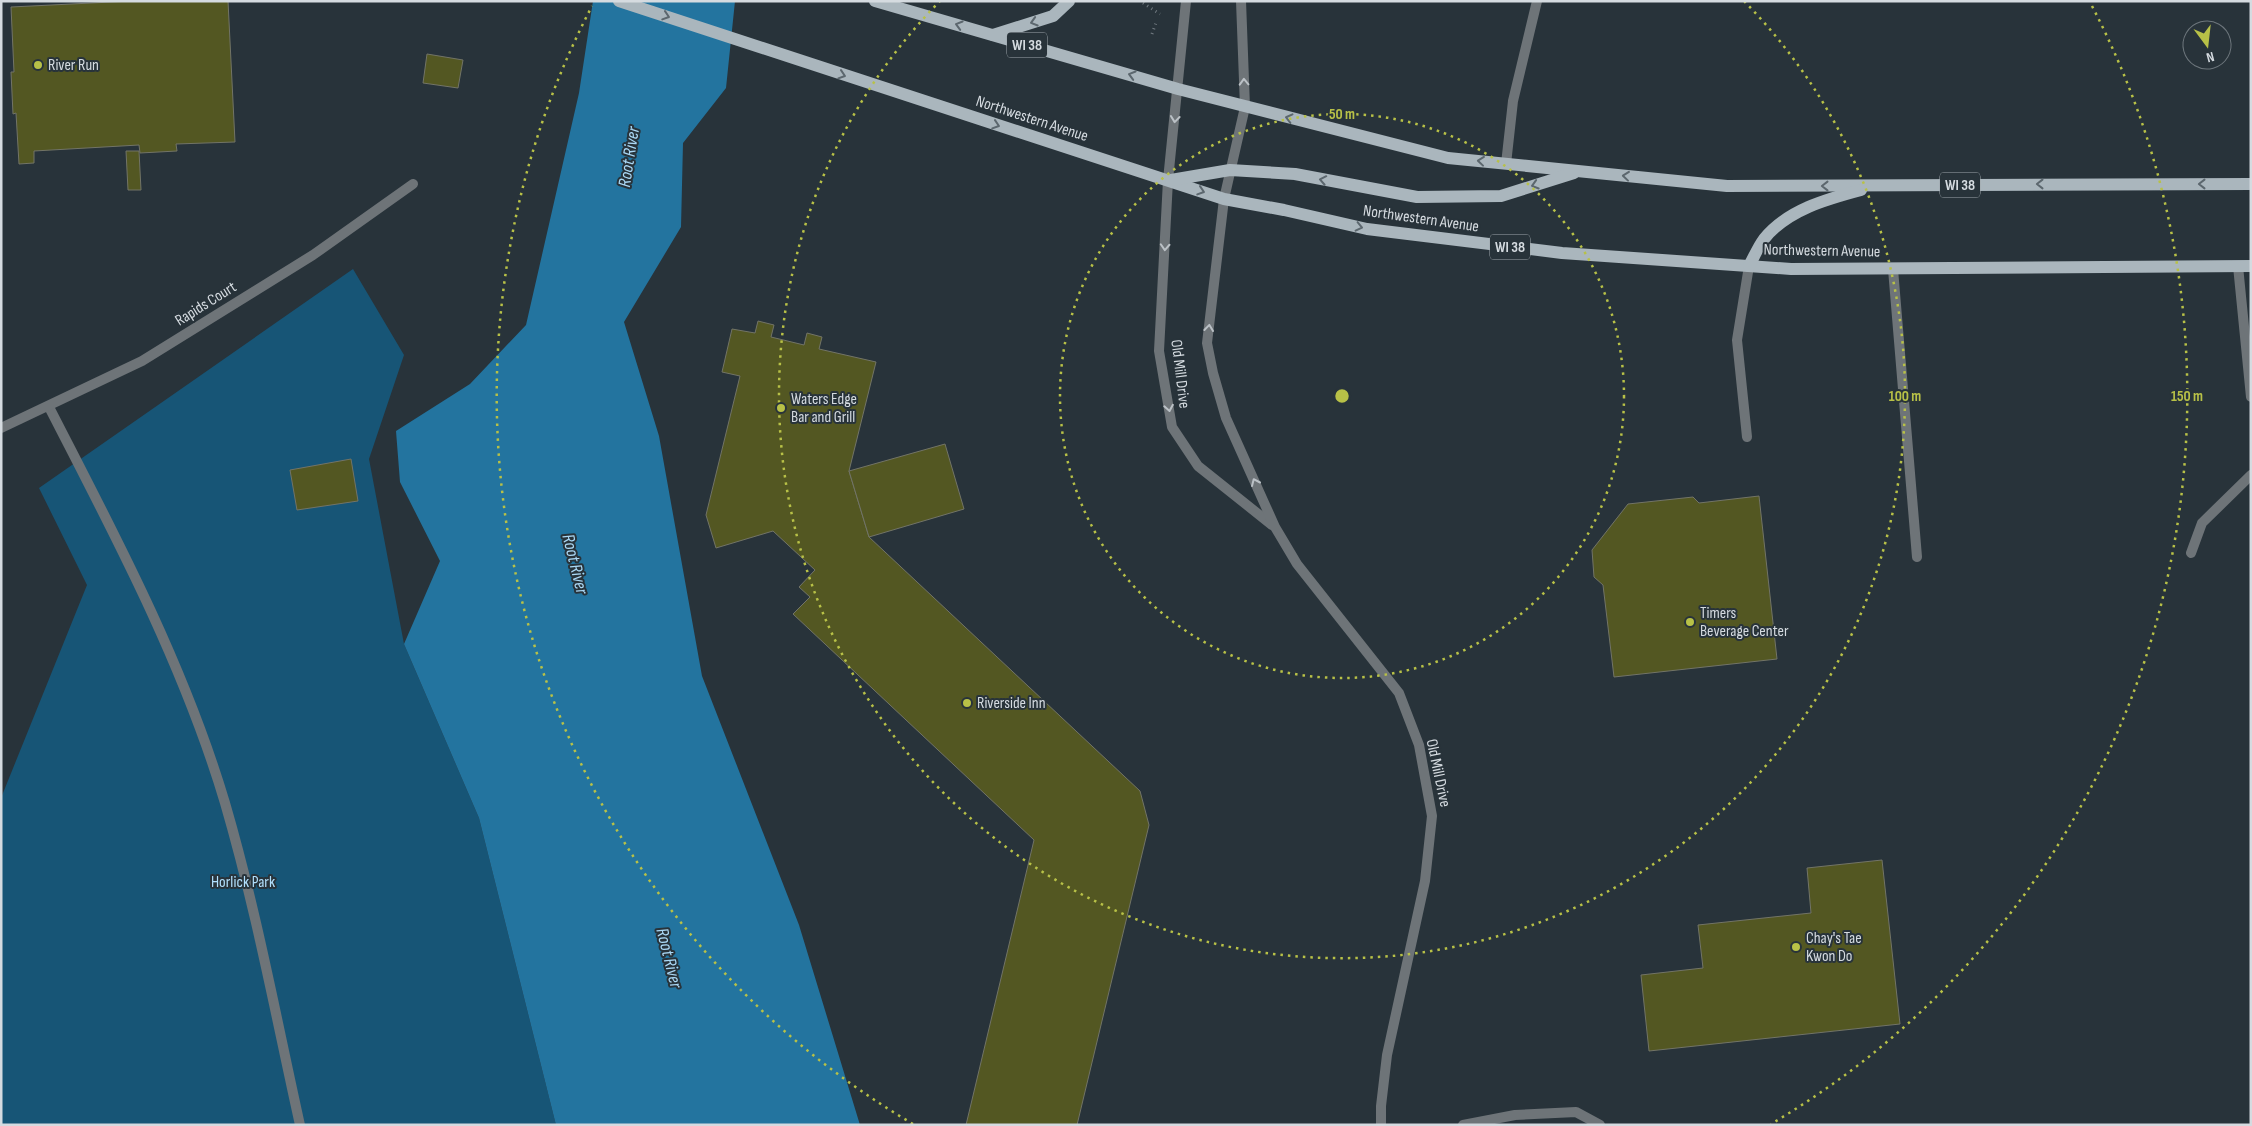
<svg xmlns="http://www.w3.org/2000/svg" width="2252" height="1126" font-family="'Sofia Sans Condensed',sans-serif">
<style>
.green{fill:#175576}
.water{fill:#23749f}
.building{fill:#535722;stroke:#727467}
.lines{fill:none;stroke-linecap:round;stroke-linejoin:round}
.path{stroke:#737c82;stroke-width:3;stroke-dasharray:1 4;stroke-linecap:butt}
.service{stroke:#6e7478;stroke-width:10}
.minor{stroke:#6e7478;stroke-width:10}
.tertiary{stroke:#6e7478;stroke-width:10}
.primary{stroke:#aab6bd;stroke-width:12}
.oneway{stroke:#5c676e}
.oneway2{stroke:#bbc1c6}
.ring{fill:none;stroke:#b8c147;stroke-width:2.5;stroke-dasharray:2.5 5}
.poi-dot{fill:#b8c147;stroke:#28333a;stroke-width:2}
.labels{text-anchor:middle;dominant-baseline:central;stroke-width:4;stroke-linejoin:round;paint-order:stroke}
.shield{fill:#28333a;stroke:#a1a9ae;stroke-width:1}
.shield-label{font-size:15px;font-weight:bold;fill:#d5dbe0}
.poi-label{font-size:16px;fill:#d5dbe0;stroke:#28333a;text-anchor:start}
.street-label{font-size:16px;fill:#d5dbe0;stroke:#28333a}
.park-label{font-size:16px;fill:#b2e0fd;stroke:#28333a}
.water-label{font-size:18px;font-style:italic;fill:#aad8f5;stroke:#28333a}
.centre{fill:#b8c147;stroke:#28333a;stroke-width:2.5}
.ring-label{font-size:15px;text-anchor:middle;font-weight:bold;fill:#b8c147;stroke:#28333a;stroke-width:4;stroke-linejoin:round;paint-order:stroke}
</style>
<rect width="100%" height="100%" fill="#28333a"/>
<!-- green -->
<polygon class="green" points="353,269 404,355 369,459 404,644 479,818 556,1125 1,1125 1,798 87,585 39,488"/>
<!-- water -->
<polygon class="water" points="593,1 735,1 726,88 683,143 681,227 624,322 659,436 702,676 799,925 860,1125 556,1125 479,818 404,644 440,561 400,482 396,431 470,384 526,325 579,93"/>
<!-- building -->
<g class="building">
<polygon points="132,1 228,1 235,142 176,144 177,151 140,153 139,145 34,151 34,163 19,164 16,113 13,114 11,72 14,72 11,7"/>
<polygon points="427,54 463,60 458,88 423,83"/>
<polygon points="126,151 139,151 141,190 128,190"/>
<polygon points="758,321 774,325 771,337 804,345 807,333 822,337 819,349 876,362 849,471 869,537 1140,791 1149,825 1077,1125 966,1125 1034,840 793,614 810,597 799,587 815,570 773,531 716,548 706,515 740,376 722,372 732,329 755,333"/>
<polygon points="945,444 964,509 869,537 849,471"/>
<polygon points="351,459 358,501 297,510 290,470"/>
<polygon points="1759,496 1777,659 1614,677 1603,585 1594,577 1592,550 1628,504 1693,497 1699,503"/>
<polygon points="1882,860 1900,1024 1649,1051 1641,975 1703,968 1698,925 1811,913 1807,868"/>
</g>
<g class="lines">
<!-- path -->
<g class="path">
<polyline points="1143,3 1160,14"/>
<polyline points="1152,34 1157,20"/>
</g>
<!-- service -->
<g class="service">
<polyline points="1506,164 1513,101 1537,1"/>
<polyline points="2238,266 2251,397"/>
<polyline points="1893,269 1917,557"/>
<path d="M 49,407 C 115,535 184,665 225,803 C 256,909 276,1017 300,1125"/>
<polyline points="1747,437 1737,340 1749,266"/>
<polyline points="2191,553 2202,523 2251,475"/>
<polyline points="1463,1125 1515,1115 1576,1112 1600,1125"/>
</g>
<!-- minor -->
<g class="minor">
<polyline points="1168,180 1159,351 1172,427 1198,466 1272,525"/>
<polyline points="1224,199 1207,343 1213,373 1226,418 1275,527 1297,564 1399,693 1419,745 1432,816 1425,881 1387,1055 1381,1106 1381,1125"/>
<polyline points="1,428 142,361 313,255 413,184"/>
</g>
<!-- tertiary -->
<g class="tertiary">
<polyline points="1168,180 1186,1"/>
<polyline points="1224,199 1245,107 1241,1"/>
</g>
<!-- primary -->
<g class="primary">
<polyline points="619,1 1224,199 1284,210 1367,229 1562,253 1791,269 2251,266"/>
<polyline points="875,1 1178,89 1448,158 1727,186 2251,184"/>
<polyline points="993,35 1053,16 1069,1"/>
<polyline points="1171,180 1230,170 1295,174 1417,197 1501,196 1574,173"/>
<path d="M 1749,266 C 1754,257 1758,247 1764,239 C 1787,210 1827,199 1861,190"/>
</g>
</g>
<!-- one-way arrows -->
<defs><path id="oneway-chevron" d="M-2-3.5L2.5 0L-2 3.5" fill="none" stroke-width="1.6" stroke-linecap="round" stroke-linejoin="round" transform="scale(1.25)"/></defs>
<g class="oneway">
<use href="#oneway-chevron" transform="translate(666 16) rotate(18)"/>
<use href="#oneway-chevron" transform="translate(1034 22) rotate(163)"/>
<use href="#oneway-chevron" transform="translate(959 25) rotate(-164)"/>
<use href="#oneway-chevron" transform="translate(842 75) rotate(18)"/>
<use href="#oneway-chevron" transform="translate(1132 75) rotate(-164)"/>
<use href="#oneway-chevron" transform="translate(1289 118) rotate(-166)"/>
<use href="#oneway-chevron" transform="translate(996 125) rotate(18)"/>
<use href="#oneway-chevron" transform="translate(1481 161) rotate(-174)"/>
<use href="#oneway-chevron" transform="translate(1626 176) rotate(-174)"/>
<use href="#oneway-chevron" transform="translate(1323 180) rotate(-169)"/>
<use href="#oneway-chevron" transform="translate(2040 184) rotate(180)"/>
<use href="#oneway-chevron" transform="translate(2202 184) rotate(180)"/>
<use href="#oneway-chevron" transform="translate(1535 185) rotate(163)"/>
<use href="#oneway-chevron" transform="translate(1825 186) rotate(180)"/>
<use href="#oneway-chevron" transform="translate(1201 191) rotate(18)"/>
<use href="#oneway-chevron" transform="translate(1359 227) rotate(13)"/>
</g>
<g class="oneway2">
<use href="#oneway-chevron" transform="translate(1244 82) rotate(-92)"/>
<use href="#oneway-chevron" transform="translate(1175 119) rotate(96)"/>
<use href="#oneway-chevron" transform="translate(1165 247) rotate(93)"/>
<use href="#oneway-chevron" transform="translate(1209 328) rotate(-83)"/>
<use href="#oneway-chevron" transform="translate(1169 408) rotate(80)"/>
<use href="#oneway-chevron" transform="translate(1255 482) rotate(-114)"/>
</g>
<!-- distance rings -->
<g class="ring">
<circle cx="1342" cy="396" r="282"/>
<path d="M1744 1A563 563 0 1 1 940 1"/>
<path d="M913 1124A845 845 0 0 1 592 6M2092 6A845 845 0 0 1 1771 1124"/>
</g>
<!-- markers -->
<g class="poi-dot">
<circle cx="38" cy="65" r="5"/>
<circle cx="781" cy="408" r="5"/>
<circle cx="1690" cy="622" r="5"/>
<circle cx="967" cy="703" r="5"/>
<circle cx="1796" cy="947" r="5"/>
</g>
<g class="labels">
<!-- shield labels -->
<g class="shield">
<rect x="1007" y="32.5" width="40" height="25" rx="4"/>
<rect x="1940" y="172.5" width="40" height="25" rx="4"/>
<rect x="1490" y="234.5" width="40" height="25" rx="4"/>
</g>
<g class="shield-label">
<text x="1027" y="45">WI 38</text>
<text x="1960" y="185">WI 38</text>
<text x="1510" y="247">WI 38</text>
</g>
<!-- poi labels -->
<g class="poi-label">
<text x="48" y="65">River Run</text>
<text x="791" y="399">Waters Edge<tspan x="791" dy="18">Bar and Grill</tspan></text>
<text x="1700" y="613">Timers<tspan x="1700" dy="18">Beverage Center</tspan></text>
<text x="977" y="703">Riverside Inn</text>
<text x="1806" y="938">Chay's Tae<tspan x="1806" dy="18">Kwon Do</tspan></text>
</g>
<!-- street labels -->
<g class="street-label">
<text transform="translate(1032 119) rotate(18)">Northwestern Avenue</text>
<text transform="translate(1421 219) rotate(8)">Northwestern Avenue</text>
<text transform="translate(1822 251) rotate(1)">Northwestern Avenue</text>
<text transform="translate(206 304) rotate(-32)">Rapids Court</text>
<text transform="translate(1180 374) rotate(83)">Old Mill Drive</text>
<text transform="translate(1438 773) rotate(78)">Old Mill Drive</text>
</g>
<!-- park labels -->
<g class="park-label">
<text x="243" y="882">Horlick Park</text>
</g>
<!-- water labels -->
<g class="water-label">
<text transform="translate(629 157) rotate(-81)">Root River</text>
<text transform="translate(575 564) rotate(76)">Root River</text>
<text transform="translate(669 958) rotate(76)">Root River</text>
</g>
</g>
<circle cx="1342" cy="396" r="8" class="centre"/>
<g class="ring-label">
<text x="1342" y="119">50 m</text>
<text x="1905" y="401">100 m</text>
<text x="2187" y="401">150 m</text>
</g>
<!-- border -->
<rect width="2252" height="1126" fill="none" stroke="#d5dbe0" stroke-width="5"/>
<!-- north arrow -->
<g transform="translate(2207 45) rotate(165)"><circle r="24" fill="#28333a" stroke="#6d767c"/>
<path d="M0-4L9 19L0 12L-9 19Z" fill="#b8c147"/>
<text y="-8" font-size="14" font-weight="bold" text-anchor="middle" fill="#d5dbe0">N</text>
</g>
</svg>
